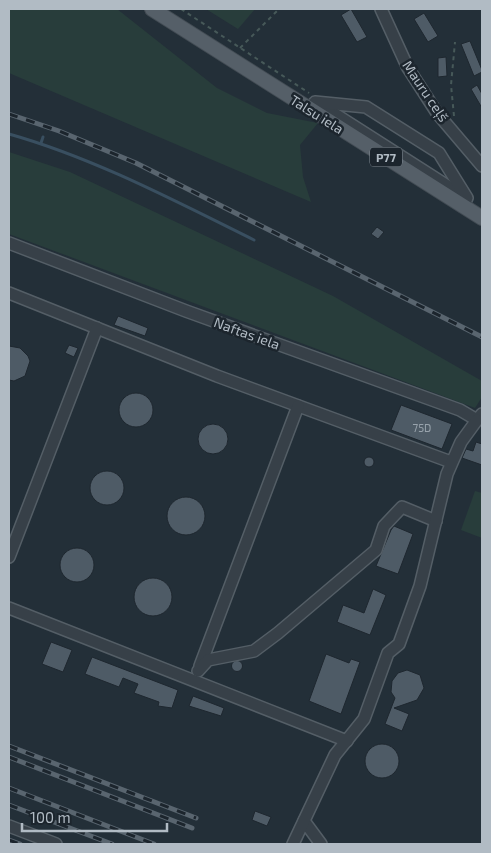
<svg xmlns="http://www.w3.org/2000/svg" width="491" height="853" font-family="'Exo 2',sans-serif">
<style>
.green{fill:#283d3b}
.lines{fill:none;stroke-linecap:round;stroke-linejoin:round}
.stream{stroke:#394f60;stroke-width:3}
.building{fill:#4e5b66;stroke:#1e272f}
.minor-casing{stroke:#545e66;stroke-width:14}
.major-casing{stroke:#434c54;stroke-width:16}
.path{stroke:#475959;stroke-width:2;stroke-dasharray:4 4;stroke-linecap:butt}
.minor{stroke:#374048;stroke-width:11}
.major{stroke:#555f68;stroke-width:14}
.rail-casing{stroke:#59656f;stroke-width:5}
.rail{stroke:#1c252d;stroke-width:3;stroke-dasharray:9;stroke-linecap:butt}
.labels{text-anchor:middle;dominant-baseline:central;stroke-width:5;stroke-linejoin:round;paint-order:stroke}
.number-label{font-size:11px;fill:#98a3ac}
.shield{fill:#1c252d;stroke:#848e97;stroke-width:1}
.shield-label{font-size:12px;font-weight:bold;fill:#b1bbc4}
.street-label{font-size:14px;fill:#b1bbc4;stroke:#1c252d}
</style>
<rect width="100%" height="100%" fill="#232f38"/>
<!-- green -->
<g class="green">
<polygon points="9,9 117,9 217,88 267,113 318,123 300,145 303,177 311,202 9,73"/>
<polygon points="206,9 255,9 238,29"/>
<polygon points="9,152 70,172 333,296 482,381 482,397 475,408 9,234"/>
<polygon points="475,491 482,493 482,538 461,530"/>
</g>
<g class="lines">
<!-- stream -->
<g class="stream">
<path d="M 9,134 C 94,158 175,201 254,240"/>
<polyline points="41,143 43,137"/>
</g>
</g>
<!-- building -->
<g class="building">
<polygon points="351,9 367,37 357,42 341,15"/>
<polygon points="424,13 438,36 428,42 414,19"/>
<polygon points="470,41 482,70 482,72 474,76 461,44"/>
<polygon points="446,57 447,76 438,77 438,58"/>
<polygon points="477,85 482,94 482,108 471,89"/>
<polygon points="377,227 384,232 378,239 371,234"/>
<polygon points="118,316 148,328 145,336 114,325"/>
<polygon points="69,345 78,348 74,357 65,353"/>
<polygon points="9,346 20,348 28,356 30,361 25,376 14,381 9,380"/>
<circle cx="136" cy="410" r="17"/>
<polygon points="401,405 452,424 442,449 391,430"/>
<circle cx="213" cy="439" r="15"/>
<polygon points="476,442 482,444 482,465 462,458 466,449 473,451"/>
<circle cx="369" cy="462" r="5"/>
<circle cx="107" cy="488" r="17"/>
<circle cx="186" cy="516" r="19"/>
<polygon points="394,526 413,534 398,574 376,566 391,530"/>
<circle cx="77" cy="565" r="17"/>
<circle cx="153" cy="597" r="19"/>
<polygon points="373,589 386,595 370,635 337,622 343,605 364,613"/>
<polygon points="51,642 72,650 63,672 42,664"/>
<polygon points="326,654 349,663 351,659 360,662 341,714 309,701"/>
<polygon points="92,657 178,690 172,708 158,706 159,702 134,693 138,684 123,678 119,687 85,674"/>
<circle cx="237" cy="666" r="5.5"/>
<polygon points="407,670 420,675 424,688 417,700 394,708 409,714 402,731 385,724 395,698 391,692 392,681 398,673"/>
<polygon points="193,696 224,708 221,716 189,706"/>
<circle cx="382" cy="761" r="17"/>
<polygon points="255,811 271,817 267,826 252,820"/>
</g>
<g class="lines">
<defs>
<g id="minor">
<polyline points="381,9 408,68 437,113 482,166"/>
<polyline points="319,104 463,196"/>
<polyline points="310,109 315,102 366,107 439,153 467,198 462,206"/>
<polyline points="9,243 186,311 460,410 477,420 482,414"/>
<polyline points="9,293 217,376 451,462"/>
<polyline points="9,557 97,328"/>
<polyline points="9,608 347,741"/>
<polyline points="200,666 298,406"/>
<polyline points="198,671 208,660 254,651 278,633 376,550 384,526 402,507 436,521"/>
<polyline points="304,821 321,844"/>
<polyline points="9,826 56,844"/>
<polyline points="293,844 335,755 364,719 388,653 399,644 420,586 447,474 461,442 477,420"/>
</g>
<polyline id="major" points="152,9 482,218"/>
</defs>
<!-- minor casing -->
<use href="#minor" class="minor-casing"/>
<!-- major casing -->
<use href="#major" class="major-casing"/>
<!-- path -->
<g class="path">
<polyline points="181,9 309,93"/>
<polyline points="240,48 279,9"/>
<polyline points="454,116 451,85 455,42"/>
</g>
<!-- minor -->
<use href="#minor" class="minor"/>
<!-- major -->
<use href="#major" class="major"/>
<defs>
<g id="rail">
<polyline points="9,114 59,131 136,163 482,337"/>
<polyline points="9,746 196,818"/>
<polyline points="9,757 192,828"/>
<polyline points="9,788 154,844"/>
<polyline points="9,805 112,844"/>
<polyline points="9,840 20,844"/>
</g>
</defs>
<!-- rail casing -->
<use href="#rail" class="rail-casing"/>
<!-- rail -->
<use href="#rail" class="rail"/>
</g>
<g class="labels">
<!-- number labels -->
<g class="number-label">
<text x="422" y="427">75D</text>
</g>
<!-- shield labels -->
<rect class="shield" x="370" y="147.5" width="32" height="19" rx="4"/>
<g class="shield-label">
<text x="386" y="157">P77</text>
</g>
<!-- street labels -->
<g class="street-label">
<text transform="translate(426 91) rotate(56)">Mauru ceļš</text>
<text transform="translate(317 114) rotate(32)">Talsu iela</text>
<text transform="translate(247 333) rotate(20)">Naftas iela</text>
</g>
</g>
<!-- border -->
<rect width="491" height="853" fill="none" stroke="#b1bbc4" stroke-width="20"/>
<!-- scale -->
<path d="M22 823v8h145v-8" fill="none" stroke="#b1bbc4" stroke-width="2.5"/>
<text x="30" y="823" font-size="15" fill="#b1bbc4" stroke="#1c252d" stroke-width="4" paint-order="stroke">100 m</text>
</svg>
